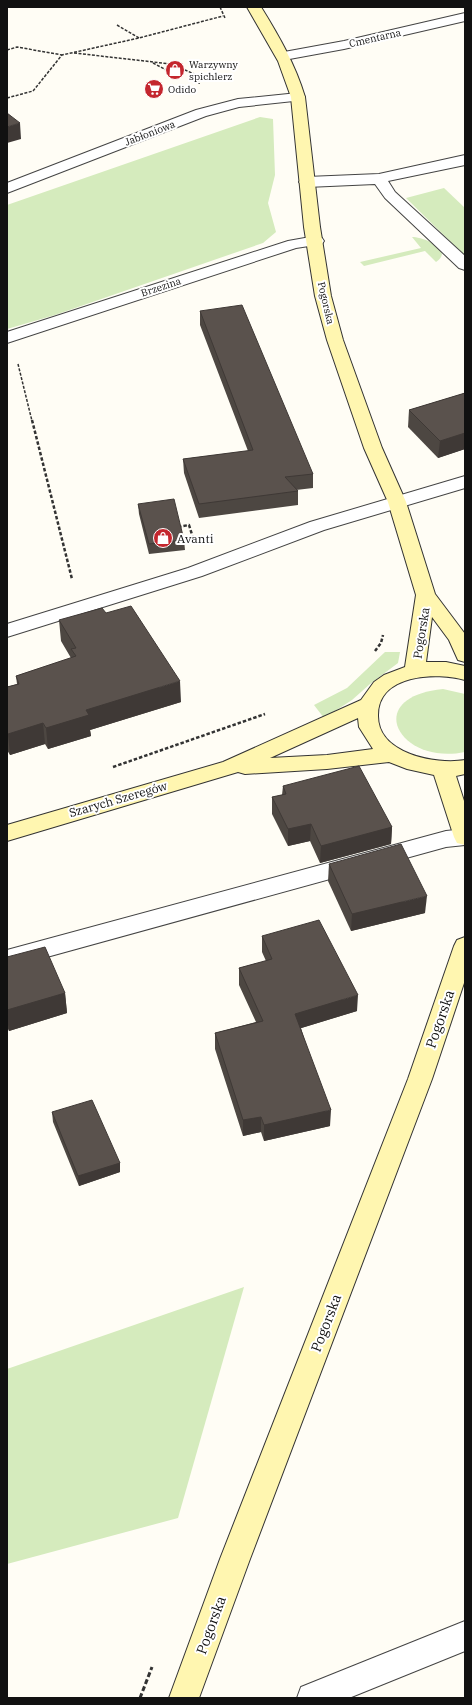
<svg xmlns="http://www.w3.org/2000/svg" width="472" height="1705" font-family="'IBM Plex Serif',serif">
<style>
.green{fill:#d5ebbd}
.lines{fill:none;stroke-linecap:round;stroke-linejoin:round}
.lane-casing{stroke:#444;stroke-width:2}
.street-casing{stroke:#444;stroke-width:2}
.secondary-casing{stroke:#333;stroke-width:2}
.path-far2{stroke:#333;stroke-width:1.5;stroke-dasharray:3 1.5;stroke-linecap:butt}
.path-far1{stroke:#333;stroke-width:2.5;stroke-dasharray:3.5 2;stroke-linecap:butt}
.path{stroke:#333;stroke-width:3;stroke-dasharray:5 2.5;stroke-linecap:butt}
.lane{fill:#fff;fill-rule:evenodd}
.street{fill:#fff;fill-rule:evenodd}
.secondary{fill:#fff6b0;fill-rule:evenodd}
.wall{fill:#4d4742}
.shaded-wall{fill:#3f3936}
.building{fill:#5a524d;stroke:#3f3936}
.labels{text-anchor:middle;dominant-baseline:central;stroke-width:4;stroke-linejoin:round;paint-order:stroke}
.far-street-label{font-size:10px;fill:#111;stroke:#fff}
.far-poi-label{font-size:10px;fill:#111;stroke:#fff;text-anchor:start}
.poi-label{font-size:12px;fill:#111;stroke:#fff;text-anchor:start}
.street-label{font-size:12px;fill:#111;stroke:#fff}
.near-street-label{font-size:14px;fill:#111;stroke:#fff}
</style>
<rect width="100%" height="100%" fill="#fffdf5"/>
<!-- green -->
<g class="green">
<polygon points="260,117 273,119 275,175 268,203 276,232 263,243 55,315 7,329 7,205"/>
<polygon points="444,188 465,208 465,256 406,198"/>
<path d="M 412,237 C 423,237 455,249 436,262 L 425,251 L 364,266 L 360,262 L 421,248 Z"/>
<polygon points="385,652 400,652 398,663 370,684 352,700 324,718 314,705 347,688"/>
<path d="M 443,689 L 465,694 L 465,752 C 399,766 361,697 443,689 Z"/>
<polygon points="244,1287 178,1518 7,1564 7,1369"/>
</g>
<g class="lines">
<defs>
<g id="lane">
<polygon points="465,829 465,845 446,847 7,968 7,950 446,831"/>
<polygon points="465,1621 465,1651 349,1698 297,1698 301,1687"/>
</g>
<g id="street">
<polygon points="465,13 465,21 344,49 284,60 279,59 277,56 279,53 284,52 344,41"/>
<polygon points="298,93 303,94 305,97 303,100 239,107 206,116 7,193 7,183 196,110 238,99"/>
<polygon points="465,155 465,165 388,181 395,192 465,256 465,270 459,268 385,198 375,184 307,187 302,185 299,182 302,179 307,177 379,174"/>
<polygon points="316,236 322,238 324,241 322,244 296,248 7,343 7,332 288,241"/>
<polygon points="465,476 465,488 324,530 202,576 7,637 7,624 188,568 310,522"/>
</g>
<g id="secondary">
<path d="M 247,7 L 261,7 C 279,36 295,64 305,97 L 320,227 L 331,296 L 343,340 L 382,448 L 406,502 L 435,594 L 465,634 L 465,662 L 458,660 L 449,640 L 432,617 L 426,662 L 446,662 L 465,666 L 465,680 C 437,672 378,674 378,715 C 377,754 436,765 465,760 L 465,774 L 456,776 L 465,804 L 465,845 L 457,843 L 454,837 L 434,775 L 407,769 L 389,762 L 327,769 L 245,774 L 238,772 L 7,841 L 7,825 L 223,762 L 361,700 L 374,682 L 384,675 L 405,667 L 416,595 L 388,502 L 364,448 L 327,340 L 315,296 L 304,227 L 291,97 L 278,61 ZM 358,718 L 359,727 L 373,749 L 327,755 L 270,758 Z"/>
<polygon points="465,937 465,980 432,1079 250,1559 199,1698 169,1698 220,1559 408,1079 454,946 457,940"/>
</g>
</defs>
<!-- lane casing -->
<use href="#lane" class="lane-casing"/>
<!-- street casing -->
<use href="#street" class="street-casing"/>
<!-- secondary casing -->
<use href="#secondary" class="secondary-casing"/>
<!-- path-far2 -->
<g class="path-far2">
<polyline points="220,7 225,18"/>
<polyline points="117,25 139,38"/>
<polyline points="7,50 17,47 62,55"/>
<polyline points="74,53 171,64 199,76 199,84"/>
<polyline points="153,63 176,75"/>
<polyline points="7,98 33,91 62,55 139,38 223,16"/>
<polyline points="18,364 32,421"/>
</g>
<!-- path-far1 -->
<g class="path-far1">
<polyline points="32,420 72,579"/>
<polyline points="178,527 189,525 194,541"/>
<polyline points="375,651 381,643 383,635"/>
<polyline points="113,767 265,714"/>
</g>
<!-- path -->
<polyline class="path" points="140,1698 152,1667"/>
<!-- lane -->
<use href="#lane" class="lane"/>
<!-- street -->
<use href="#street" class="street"/>
<!-- secondary -->
<use href="#secondary" class="secondary"/>
</g>
<!-- wall -->
<g class="wall">
<polygon points="200,311 313,474 313,488 296,490 298,491 298,505 199,518 184,473 183,459 248,451 200,325"/>
<polygon points="465,393 465,449 438,458 408,427 409,410"/>
<polygon points="138,504 184,540 185,550 149,554 139,514"/>
<polygon points="59,620 181,702 90,730 91,736 48,749 45,744 10,755 7,750 7,687 17,684 16,676 71,658 61,641"/>
<polygon points="283,786 392,827 391,844 320,863 310,841 288,846 272,814 272,797 282,795"/>
<polygon points="329,864 425,913 351,931 328,881"/>
<polygon points="262,936 357,1011 301,1028 330,1126 264,1141 261,1132 243,1136 215,1049 215,1033 256,1022 239,985 239,968 266,961 262,952"/>
<polygon points="7,957 65,993 67,1013 9,1031 7,1027"/>
<polygon points="52,1112 120,1163 120,1172 79,1186 53,1122"/>
</g>
<!-- shaded-wall -->
<g class="shaded-wall">
<polygon points="20,123 21,139 7,143 7,127"/>
<polygon points="465,433 465,449 438,458 440,441"/>
<polygon points="180,681 181,702 90,730 91,736 48,749 46,728 86,710"/>
<polygon points="43,723 45,744 10,755 8,734"/>
<polygon points="311,824 310,841 288,846 288,829"/>
<polygon points="392,827 391,844 320,863 321,846"/>
<polygon points="427,896 425,913 351,931 352,914"/>
<polygon points="65,993 67,1013 9,1031 7,1018 7,1010"/>
<polygon points="358,995 357,1011 295,1030 295,1014"/>
<polygon points="331,1110 330,1126 264,1141 264,1125"/>
<polygon points="261,1117 261,1132 243,1136 243,1120"/>
<polygon points="120,1163 120,1172 79,1186 78,1176"/>
</g>
<!-- building -->
<g class="building">
<polygon points="7,113 20,123 7,127"/>
<polygon points="242,305 313,474 285,477 298,491 199,504 183,459 253,450 200,311"/>
<polygon points="465,393 465,433 440,441 409,410"/>
<polygon points="174,499 184,540 149,544 138,504"/>
<polygon points="131,606 180,681 86,710 89,715 46,728 43,723 8,734 7,733 7,687 19,684 16,676 76,656 71,649 76,648 59,620 102,608 106,613"/>
<polygon points="359,766 392,827 321,846 311,824 288,829 272,797 286,794 283,786"/>
<polygon points="401,844 427,896 352,914 329,864"/>
<polygon points="319,920 358,995 295,1014 331,1110 264,1125 261,1117 243,1120 215,1033 263,1021 239,968 272,959 262,936"/>
<polygon points="45,947 65,993 7,1010 7,957"/>
<polygon points="92,1100 120,1163 78,1176 52,1112"/>
</g>
<!-- icons -->
<defs>
<symbol id="shop-disc" viewBox="-11 -11 22 22"><circle r="9.5" fill="#c4262e" stroke="#fff"/><path d="M-5-2.5h2.3a2.7 3.5 0 0 1 5.4 0H5L5.5 6h-11ZM-1.5-2.5h3a1.5 2.3 0 0 0-3 0Z" fill="#fff"/></symbol>
<symbol id="supermarket-disc" viewBox="-11 -11 22 22"><circle r="9.5" fill="#c4262e" stroke="#fff"/><path d="M-6-5.5h2.5l.6 2H6L4.5 2H-2.5L-4.4-4H-6ZM-1.5 3.2a1.3 1.3 0 1 0 .1 0ZM3 3.2a1.3 1.3 0 1 0 .1 0Z" fill="#fff"/></symbol>
</defs>
<g fill-rule="evenodd">
<use href="#shop-disc" x="164" y="59" width="22" height="22"/>
<use href="#supermarket-disc" x="143" y="78" width="22" height="22"/>
<use href="#shop-disc" x="152" y="527" width="22" height="22"/>
</g>
<g class="labels">
<!-- far-street labels -->
<g class="far-street-label">
<text transform="translate(375 38) rotate(-13)">Cmentarna</text>
<text transform="translate(150 133) rotate(-21)">Jabłoniowa</text>
<text transform="translate(161 287) rotate(-18)">Brzezina</text>
<text transform="translate(326 303) rotate(77)">Pogorska</text>
</g>
<!-- far-poi labels -->
<g class="far-poi-label">
<text x="189" y="64">Warzywny<tspan x="189" dy="12">spichlerz</tspan></text>
<text x="168" y="89">Odido</text>
</g>
<!-- poi labels -->
<g class="poi-label">
<text x="177" y="538">Avanti</text>
</g>
<!-- street labels -->
<g class="street-label">
<text transform="translate(421 633) rotate(-81)">Pogorska</text>
<text transform="translate(118 799) rotate(-16)">Szarych Szeregów</text>
</g>
<!-- near-street labels -->
<g class="near-street-label">
<text transform="translate(440 1019) rotate(-71)">Pogorska</text>
<text transform="translate(326 1323) rotate(-69)">Pogorska</text>
<text transform="translate(211 1625) rotate(-70)">Pogorska</text>
</g>
</g>
<!-- border -->
<rect width="472" height="1705" fill="none" stroke="#111111" stroke-width="16"/>
</svg>
